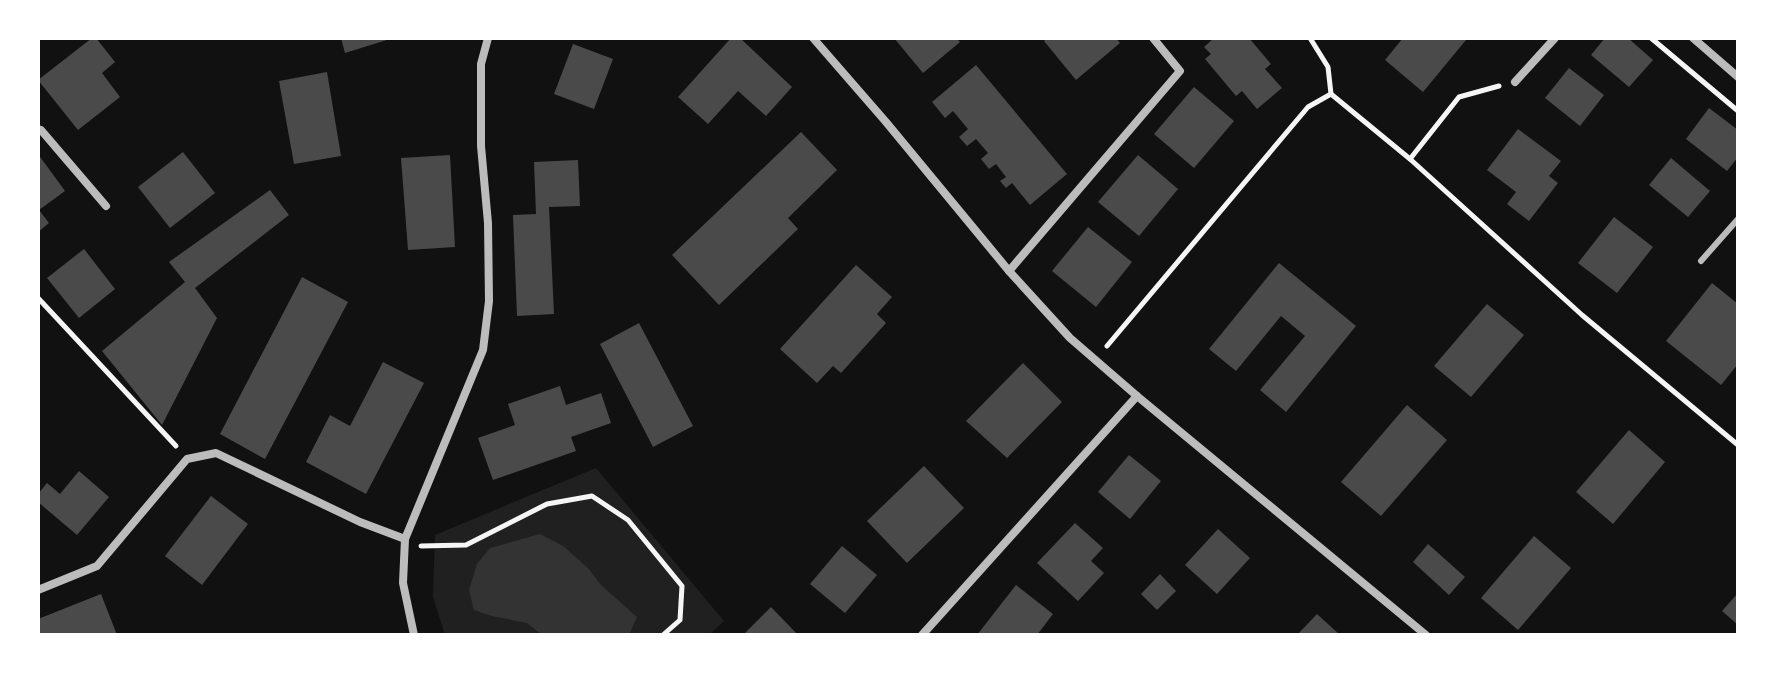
<svg xmlns="http://www.w3.org/2000/svg" width="1776" height="673" font-family="'Asap Condensed',sans-serif">
<style>
.green{fill:#202020}
.water{fill:#333}
.building{fill:#4a4a4a}
.lines{fill:none;stroke-linecap:round;stroke-linejoin:round}
.path{stroke:#f5f5f5;stroke-width:5}
.service{stroke:#bcbcbc;stroke-width:6}
.minor{stroke:#bcbcbc;stroke-width:8}
</style>
<rect width="100%" height="100%" fill="#111"/>
<!-- green -->
<polygon class="green" points="596,468 724,621 709,635 445,635 433,597 435,535"/>
<!-- water -->
<polygon class="water" points="540,534 563,546 588,568 601,585 637,617 629,635 542,635 527,623 492,616 474,610 469,590 477,564 490,548"/>
<!-- building -->
<g class="building">
<polygon points="92,38 96,38 115,62 102,73 120,97 78,130 38,80"/>
<polygon points="341,38 390,38 390,39 345,53"/>
<polygon points="731,38 740,38 792,87 766,116 738,91 708,124 678,97"/>
<polygon points="894,38 956,38 960,42 923,73"/>
<polygon points="1047,38 1116,38 1120,43 1076,80 1044,41"/>
<polygon points="1214,38 1249,38 1271,64 1265,69 1282,88 1257,109 1242,91 1236,96 1205,59 1211,54 1204,47"/>
<polygon points="1403,38 1463,38 1466,40 1423,92 1385,60"/>
<polygon points="1605,38 1628,38 1653,60 1629,87 1591,55"/>
<polygon points="573,44 613,59 594,109 554,94"/>
<polygon points="976,65 1067,174 1030,205 1012,183 1006,188 1000,181 1006,177 996,164 989,169 981,159 988,153 976,139 967,146 959,137 968,129 953,111 945,118 932,102"/>
<polygon points="1569,68 1604,95 1580,126 1545,98"/>
<polygon points="327,72 341,156 294,164 279,81"/>
<polygon points="1194,87 1234,121 1194,168 1154,134"/>
<polygon points="1709,108 1738,130 1738,157 1727,171 1686,139"/>
<polygon points="1518,129 1561,161 1549,176 1558,183 1529,221 1507,204 1516,192 1487,170"/>
<polygon points="801,132 837,170 788,218 798,229 719,305 672,255"/>
<polygon points="183,152 215,193 170,228 138,187"/>
<polygon points="38,154 65,191 39,210 49,223 38,232"/>
<polygon points="450,155 455,247 408,250 401,158"/>
<polygon points="1138,155 1178,189 1139,236 1098,202"/>
<polygon points="1671,158 1710,191 1688,217 1649,185"/>
<polygon points="578,160 580,206 549,207 554,314 517,316 513,215 536,214 534,162"/>
<polygon points="270,190 289,215 195,288 217,318 162,425 102,351 185,282 169,262"/>
<polygon points="1614,217 1653,247 1617,293 1578,263"/>
<polygon points="1088,227 1132,262 1096,307 1052,271"/>
<polygon points="84,249 115,289 79,318 47,278"/>
<polygon points="1279,263 1356,326 1286,412 1260,390 1305,336 1281,316 1236,371 1209,349"/>
<polygon points="856,265 892,297 877,314 886,323 841,373 833,366 817,383 780,349"/>
<polygon points="302,277 348,302 265,459 220,434"/>
<polygon points="1712,283 1738,304 1738,364 1721,385 1666,341"/>
<polygon points="1487,304 1524,335 1471,397 1434,366"/>
<polygon points="639,323 693,426 653,447 600,344"/>
<polygon points="383,362 424,383 366,494 306,462 330,415 350,426"/>
<polygon points="1023,363 1062,402 1007,458 966,421"/>
<polygon points="560,386 566,405 601,393 611,423 571,437 576,451 493,480 478,438 515,425 508,404"/>
<polygon points="1407,405 1447,440 1381,516 1341,482"/>
<polygon points="1629,430 1665,462 1613,524 1576,492"/>
<polygon points="1129,455 1161,481 1130,519 1098,492"/>
<polygon points="924,466 964,508 907,563 867,521"/>
<polygon points="79,471 109,497 77,535 38,502 38,494 47,483 60,494"/>
<polygon points="211,496 248,524 202,585 165,556"/>
<polygon points="1075,523 1103,548 1091,561 1104,573 1078,601 1037,563"/>
<polygon points="1218,529 1250,558 1217,594 1185,565"/>
<polygon points="1534,536 1571,568 1518,630 1481,598"/>
<polygon points="1428,544 1465,577 1449,595 1413,562"/>
<polygon points="842,546 877,575 845,613 810,584"/>
<polygon points="1160,574 1176,591 1157,610 1141,594"/>
<polygon points="1016,585 1053,614 1037,635 977,635"/>
<polygon points="1738,593 1738,625 1722,611"/>
<polygon points="101,594 117,635 38,635 38,619"/>
<polygon points="771,607 798,635 743,635"/>
<polygon points="1317,614 1340,635 1297,635"/>
</g>
<g class="lines">
<!-- path -->
<g class="path">
<polyline points="1310,38 1328,67 1331,94 1410,159 1582,315 1738,445"/>
<polyline points="1651,38 1738,111"/>
<polyline points="1410,159 1459,97 1499,86"/>
<polyline points="38,298 176,446"/>
<polyline points="1107,346 1308,107 1331,94"/>
<polyline points="421,546 466,545 547,504 592,496 628,520 682,586 680,620 663,635"/>
</g>
<!-- service -->
<polyline class="service" points="1701,261 1738,219"/>
<!-- minor -->
<g class="minor">
<polyline points="813,38 886,122 1009,271 1070,338 1137,396 1426,635"/>
<polyline points="1693,38 1738,77"/>
<polyline points="1515,82 1555,38"/>
<polyline points="38,129 41,130 106,206"/>
<polyline points="1009,271 1180,71 1153,38"/>
<polyline points="38,590 97,566 187,459 216,453 360,522 405,539"/>
<polyline points="414,635 403,583 405,539 483,350 489,301 488,223 481,146 481,64 488,38"/>
<polyline points="922,635 1137,396"/>
</g>
</g>
<!-- border -->
<rect width="1776" height="673" fill="none" stroke="#ffffff" stroke-width="80"/>
</svg>
